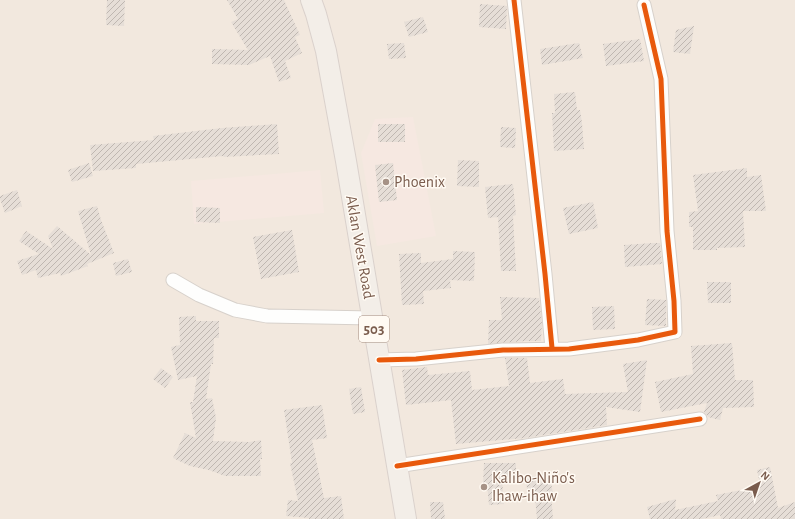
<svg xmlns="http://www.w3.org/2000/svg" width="795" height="519" font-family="'Alegreya Sans',sans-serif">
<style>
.residential{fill:#f2e8de}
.commercial{fill:#f6e8e1}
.building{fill:url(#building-hatch)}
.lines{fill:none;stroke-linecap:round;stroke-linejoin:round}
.street-casing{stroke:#d7d1cb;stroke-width:15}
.primary-casing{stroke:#dad1cc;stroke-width:22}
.street{stroke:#fefefd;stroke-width:13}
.primary{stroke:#f3eee8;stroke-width:20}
.cycleway-casing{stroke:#fffaf3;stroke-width:8}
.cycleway{stroke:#e8590c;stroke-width:5}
.poi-dot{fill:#a69286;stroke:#fffaf3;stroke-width:1.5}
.labels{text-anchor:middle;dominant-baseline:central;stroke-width:3;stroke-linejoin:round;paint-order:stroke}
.shield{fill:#fffaf3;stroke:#a28b7f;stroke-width:1}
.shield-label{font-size:15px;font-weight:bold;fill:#7a5c4d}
.poi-label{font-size:16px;fill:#7a5c4d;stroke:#fffaf3;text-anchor:start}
.street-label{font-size:16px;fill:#7a5c4d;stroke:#fffaf3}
</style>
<defs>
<pattern id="building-hatch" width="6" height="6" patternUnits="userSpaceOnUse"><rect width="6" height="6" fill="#e6ded7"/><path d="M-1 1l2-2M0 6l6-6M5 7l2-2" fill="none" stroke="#bfb7b1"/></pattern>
</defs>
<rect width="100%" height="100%" fill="#f9f5f0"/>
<!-- residential -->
<rect class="residential" x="0" y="0" width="795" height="519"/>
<!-- commercial -->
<g class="commercial">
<polygon points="413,117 436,236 377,246 361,153 375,119"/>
<polygon points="320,170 324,213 194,224 191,181"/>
</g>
<!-- building -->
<g class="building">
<polygon points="107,0 125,0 124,26 106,25"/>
<polygon points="227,0 284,0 300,35 295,37 302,53 285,61 291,78 279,82 270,56 249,65 212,64 212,49 248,50 231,22 238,19"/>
<polygon points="480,4 507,6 506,29 479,27"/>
<polygon points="423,17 428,32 409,37 404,22"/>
<polygon points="694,26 690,54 673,52 676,30"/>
<polygon points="640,39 644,61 606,66 603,44"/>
<polygon points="404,43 406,58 389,59 387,44"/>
<polygon points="579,43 583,58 542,65 540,49"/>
<polygon points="575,92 577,110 580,110 582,123 584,149 554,151 552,113 555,113 554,94"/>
<polygon points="277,124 279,154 224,157 223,156 136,164 136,168 93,171 90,145 154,140 153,136 222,128"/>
<rect x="378" y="124" width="27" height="18"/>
<polygon points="501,127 516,128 515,148 500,147"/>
<polygon points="458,160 479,161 479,187 457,186"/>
<polygon points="89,163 93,176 72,182 68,170"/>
<polygon points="393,163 397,200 379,202 375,165"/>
<polygon points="747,168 747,177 761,175 766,211 743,211 745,247 717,248 717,250 693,250 693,227 689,227 689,212 698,211 693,175"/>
<polygon points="513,184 516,215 513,216 516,271 501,271 498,217 488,218 485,187"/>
<polygon points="17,190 22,206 5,213 0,199 0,196"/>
<polygon points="593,202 598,228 569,234 563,208"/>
<polygon points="97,206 101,220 114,253 87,264 88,266 61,276 60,273 38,278 36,270 22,275 17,261 39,254 19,241 26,231 53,249 48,236 57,226 91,255 78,211"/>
<polygon points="196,207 220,208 220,223 196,222"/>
<polygon points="292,230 299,272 261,279 253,237"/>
<polygon points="653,243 660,243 662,264 625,267 624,245"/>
<polygon points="453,251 475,252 474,281 450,280 451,288 423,291 424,304 402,305 399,254 421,253 421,263 453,259"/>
<polygon points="128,259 132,272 116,276 113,263"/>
<polygon points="707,282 731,282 731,303 708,303"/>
<polygon points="500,297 539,298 542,323 541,341 525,341 488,344 489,320 502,320"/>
<polygon points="647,299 666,300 666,326 645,325"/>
<polygon points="614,306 615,329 593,330 592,307"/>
<polygon points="196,316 196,321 219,321 219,338 214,338 213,364 211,364 206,399 212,398 216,418 213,441 249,442 261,440 262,459 260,459 261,476 225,476 209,470 190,466 173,458 185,433 196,438 190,402 193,402 197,376 178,380 171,347 180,345 179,317"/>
<polygon points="732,343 735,380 753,380 754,407 723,408 720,420 708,417 704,412 707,403 661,412 655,382 693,374 691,346"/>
<polygon points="505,358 527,358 530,383 563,379 565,394 628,392 623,364 647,360 640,412 606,407 607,425 525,438 456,444 451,400 406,405 402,370 427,367 428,375 470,371 472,390 509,386"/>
<polygon points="161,368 173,377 165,388 153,379"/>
<polygon points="361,387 365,412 353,414 349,389"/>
<polygon points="322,405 327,438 312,440 324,498 341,496 344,519 309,519 309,518 286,516 288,500 298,501 290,463 292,463 284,410"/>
<polygon points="484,463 516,463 516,480 502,480 504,504 489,505 487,484 483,484"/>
<polygon points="770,467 778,508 795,502 795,519 721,519 720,515 702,519 650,519 647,507 676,499 675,510 718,501 716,495 757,487 757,484 760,484 757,470"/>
<polygon points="549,473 553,493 551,493 553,519 537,519 535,497 529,498 525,478"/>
<polygon points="430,502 443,502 445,519 431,519"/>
</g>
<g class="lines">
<defs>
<g id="street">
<polyline points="514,0 545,274 552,348"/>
<polyline points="173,280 199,295 235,310 267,316 372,318"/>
<polyline points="379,360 416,359 503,350 569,349 638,340 675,332 674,301 667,231 661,79 644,5"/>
<polyline points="397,466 700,419"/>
</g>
<polyline id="primary" points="311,0 316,14 326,51 346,161 406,519"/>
</defs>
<!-- street casing -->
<use href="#street" class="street-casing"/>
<!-- primary casing -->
<use href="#primary" class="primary-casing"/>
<!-- street -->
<use href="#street" class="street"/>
<!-- primary -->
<use href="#primary" class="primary"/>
<defs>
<g id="cycleway">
<polyline points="514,0 545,274 552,348"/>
<polyline points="379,360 416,359 503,350 569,349 638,340 675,332 674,301 667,231 661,79 644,5"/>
<polyline points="397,466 700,419"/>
</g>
</defs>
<!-- cycleway casing -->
<use href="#cycleway" class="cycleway-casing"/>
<!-- cycleway -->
<use href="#cycleway" class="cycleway"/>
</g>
<!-- markers -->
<g class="poi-dot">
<circle cx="386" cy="182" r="4"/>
<circle cx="484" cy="487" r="4"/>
</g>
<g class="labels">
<!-- shield labels -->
<rect class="shield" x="359" y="316" width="30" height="26" rx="3"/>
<g class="shield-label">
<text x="374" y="329">503</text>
</g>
<!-- poi labels -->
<g class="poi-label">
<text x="394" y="182">Phoenix</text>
<text x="492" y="478">Kalibo-Niño's<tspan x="492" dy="18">Ihaw-ihaw</tspan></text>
</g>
<!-- street labels -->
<g class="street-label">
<text transform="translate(360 247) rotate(80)">Aklan West Road</text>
</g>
</g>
<!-- north arrow -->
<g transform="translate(759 483) rotate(40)" stroke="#fffaf3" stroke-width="3" paint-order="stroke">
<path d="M0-3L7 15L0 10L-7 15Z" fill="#7a5c4d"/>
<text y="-6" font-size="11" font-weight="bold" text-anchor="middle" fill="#7a5c4d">N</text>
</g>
</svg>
